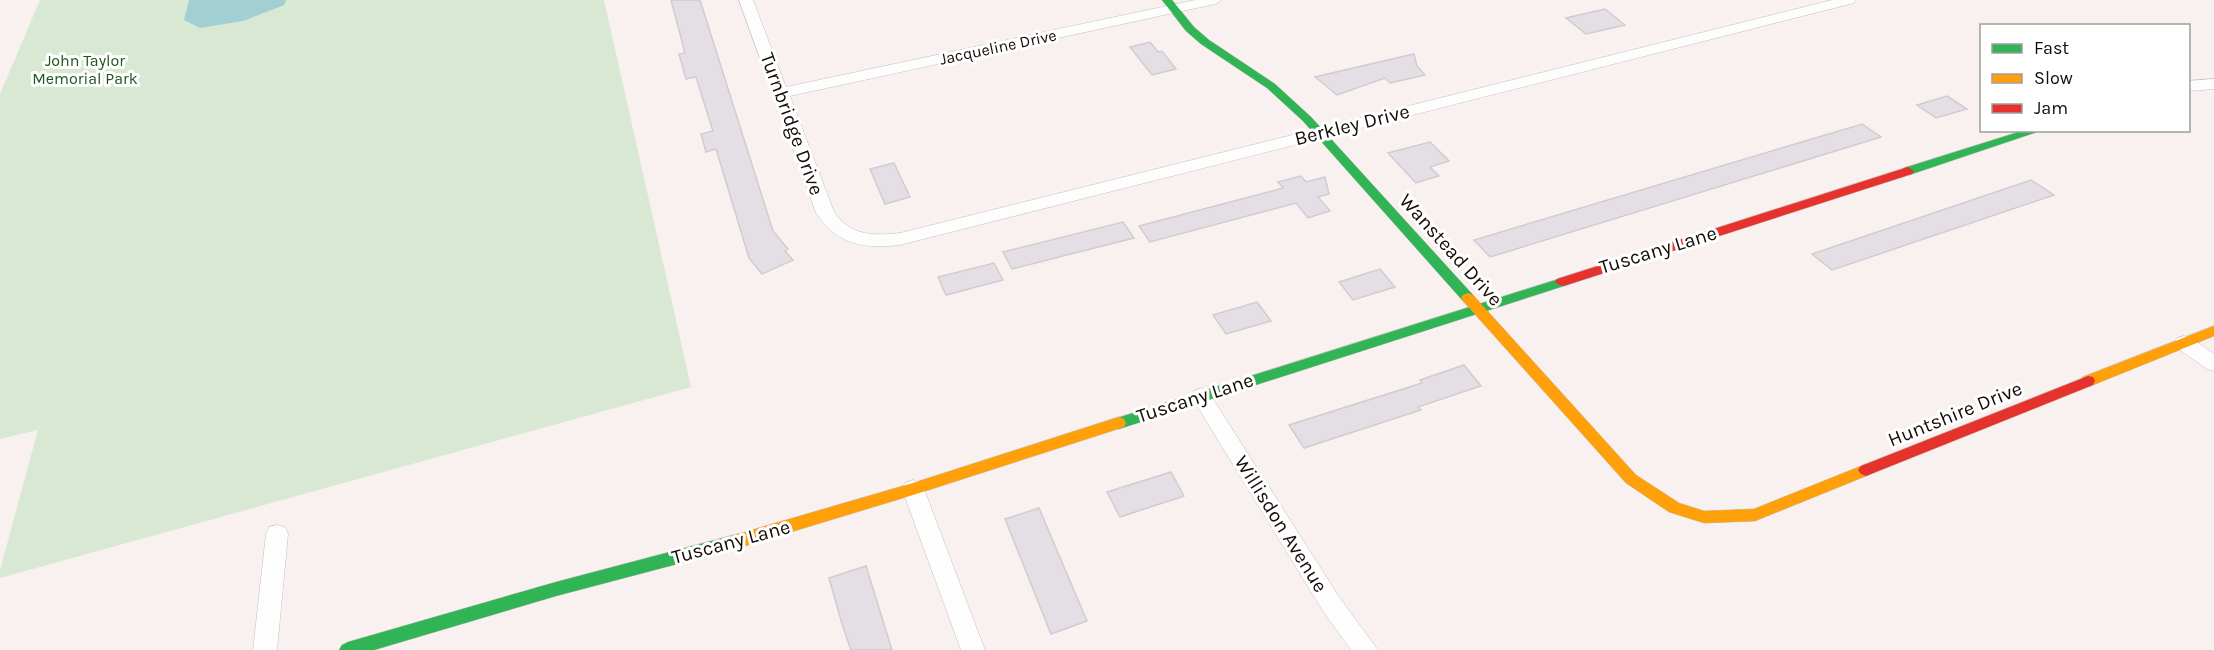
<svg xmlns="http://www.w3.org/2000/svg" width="2214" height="650" font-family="Karla,sans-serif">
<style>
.green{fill:#d9e8d3}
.water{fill:#a1cfd4}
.building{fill:#e4dee5;stroke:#d1ccd0;stroke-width:1.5}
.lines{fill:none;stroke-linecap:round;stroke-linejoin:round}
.street-casing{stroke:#c6bfbc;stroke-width:1}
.fast-casing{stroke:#c6bfbc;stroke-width:1}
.slow-casing{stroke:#c6bfbc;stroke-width:1}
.jam-casing{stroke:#c6bfbc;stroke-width:1}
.street{fill:#fefdfd;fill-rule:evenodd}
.fast{fill:#30b455;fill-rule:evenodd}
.slow{fill:#ff9f0a;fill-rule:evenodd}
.jam{fill:#e5322d;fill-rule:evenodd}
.labels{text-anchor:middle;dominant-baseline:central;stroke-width:6;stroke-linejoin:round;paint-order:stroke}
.far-street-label{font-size:16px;fill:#140b07;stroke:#fff}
.far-park-label{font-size:16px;fill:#20541f;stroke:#fff}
.street-label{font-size:20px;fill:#140b07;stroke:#fff}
</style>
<rect width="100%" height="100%" fill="#f8f1ef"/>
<!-- green -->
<polygon class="green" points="40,0 604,0 691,387 0,578 0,570 38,430 0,439 0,94"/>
<!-- water -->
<polygon class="water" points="189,0 286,0 284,5 243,21 200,28 184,20"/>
<!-- building -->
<g class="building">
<polygon points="671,0 700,0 773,231 788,249 785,251 793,260 762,274 749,258 716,149 706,152 701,134 713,131 696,77 686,79 679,54 685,53"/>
<polygon points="1605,9 1625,25 1586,34 1566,18"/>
<polygon points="1150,42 1158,52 1162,51 1176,69 1152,75 1130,47"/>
<polygon points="1414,54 1417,66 1425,75 1390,83 1385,78 1337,95 1315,77"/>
<polygon points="1947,96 1967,109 1936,118 1917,105"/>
<polygon points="1862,124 1881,137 1490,257 1474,240"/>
<polygon points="1430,142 1449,161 1430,167 1439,176 1416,183 1388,153"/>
<polygon points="894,163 910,197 885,204 870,169"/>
<polygon points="1301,176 1306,182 1325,177 1329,194 1318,197 1330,211 1308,218 1296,203 1150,242 1139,226 1283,188 1278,182"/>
<polygon points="2031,180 2054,195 1832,270 1812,254"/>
<polygon points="1123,222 1134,238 1012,269 1003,252"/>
<polygon points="994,263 1003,280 946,295 938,277"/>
<polygon points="1380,269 1395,287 1353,300 1339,282"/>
<polygon points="1257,302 1271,321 1226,334 1213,315"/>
<polygon points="1464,365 1481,386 1418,407 1421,410 1304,448 1289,425 1422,383 1420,380"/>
<polygon points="1171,472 1184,496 1120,517 1107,492"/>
<polygon points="1039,508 1087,621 1051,634 1005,519"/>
<polygon points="866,566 892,650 851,650 842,624 829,578"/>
</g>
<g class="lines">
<defs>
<g id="street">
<path d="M 739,0 L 753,0 L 786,87 L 1195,0 L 1222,0 L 1215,4 L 790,96 L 834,212 C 850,236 874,236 900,233 L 1832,0 L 1856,0 L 1854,3 L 900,245 C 864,249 837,245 816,213 Z"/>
<polygon points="2214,79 2214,89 2188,91 2188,81"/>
<polygon points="2184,336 2191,338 2214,354 2214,371 2207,369 2177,348 2174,343 2177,338"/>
<polygon points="1201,388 1208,391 1339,597 1378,650 1351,650 1323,611 1191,396 1194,391"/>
<polygon points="913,480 921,483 924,489 985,650 961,650 902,489 905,483"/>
<polygon points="277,525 285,527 288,534 277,650 253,650 266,534 269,527"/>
</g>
<g id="fast">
<polygon points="1162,0 1172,0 1194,27 1209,40 1275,84 1311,117 1473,295 1475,298 1473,301 1463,301 1303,121 1267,88 1201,44 1186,31"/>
<polygon points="2025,130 2043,130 1912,174 1908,175 1902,171 1904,168"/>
<polygon points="1562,278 1569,282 1567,285 1119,429 1114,427 1112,423 1114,419"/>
<polygon points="738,534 744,536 746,541 744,546 738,548 556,596 374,650 339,650 342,645 348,642 556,582"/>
</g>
<g id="slow">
<polygon points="1468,293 1473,295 1636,475 1679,503 1704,511 1754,509 1866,464 1871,466 1874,470 1871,474 1755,521 1704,523 1669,512 1626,483 1463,301 1461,298 1463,295"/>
<polygon points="2214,326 2214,336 2093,385 2083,385 2081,381 2083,377"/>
<polygon points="1119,417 1124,419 1126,423 1124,427 913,495 738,548 732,546 730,541 732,536 738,534 913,483"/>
</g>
<g id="jam">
<polygon points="1908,167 1914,171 1912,174 1567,285 1562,286 1555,282 1557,279"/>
<polygon points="2088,376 2093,377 2095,381 2093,385 1871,474 1866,476 1861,474 1858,470 1861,466"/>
</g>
</defs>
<!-- street casing -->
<use href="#street" class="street-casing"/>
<!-- fast casing -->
<use href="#fast" class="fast-casing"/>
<!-- slow casing -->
<use href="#slow" class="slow-casing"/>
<!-- jam casing -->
<use href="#jam" class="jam-casing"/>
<!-- street -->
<use href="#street" class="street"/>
<!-- fast -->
<use href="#fast" class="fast"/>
<!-- slow -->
<use href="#slow" class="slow"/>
<!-- jam -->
<use href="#jam" class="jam"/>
</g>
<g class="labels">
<!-- far-street labels -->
<g class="far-street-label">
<text transform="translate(998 47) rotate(-12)">Jacqueline Drive</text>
</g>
<!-- far-park labels -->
<g class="far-park-label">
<text x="85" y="60">John Taylor<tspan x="85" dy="18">Memorial Park</tspan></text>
</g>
<!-- street labels -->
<g class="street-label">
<text transform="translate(792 124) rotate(70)">Turnbridge Drive</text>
<text transform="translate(1352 125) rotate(-14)">Berkley Drive</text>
<text transform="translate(1451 250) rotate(48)">Wanstead Drive</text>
<text transform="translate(1658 250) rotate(-17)">Tuscany Lane</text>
<text transform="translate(1195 398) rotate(-18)">Tuscany Lane</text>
<text transform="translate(1955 414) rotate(-22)">Huntshire Drive</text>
<text transform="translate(1281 524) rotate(58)">Willisdon Avenue</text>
<text transform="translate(731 542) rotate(-15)">Tuscany Lane</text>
</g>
</g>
<!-- legend -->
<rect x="1980" y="24" width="210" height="108" fill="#ffffff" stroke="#a19d9c" stroke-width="1.5"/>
<rect x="1992" y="44" width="30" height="9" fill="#30b455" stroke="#a19d9c" stroke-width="1.5"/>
<text x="2034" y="54" font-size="18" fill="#140b07">Fast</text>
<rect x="1992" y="74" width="30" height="9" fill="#ff9f0a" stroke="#a19d9c" stroke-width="1.5"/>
<text x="2034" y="84" font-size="18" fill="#140b07">Slow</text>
<rect x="1992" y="104" width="30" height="9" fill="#e5322d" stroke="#a19d9c" stroke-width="1.5"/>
<text x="2034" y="114" font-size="18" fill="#140b07">Jam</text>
</svg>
